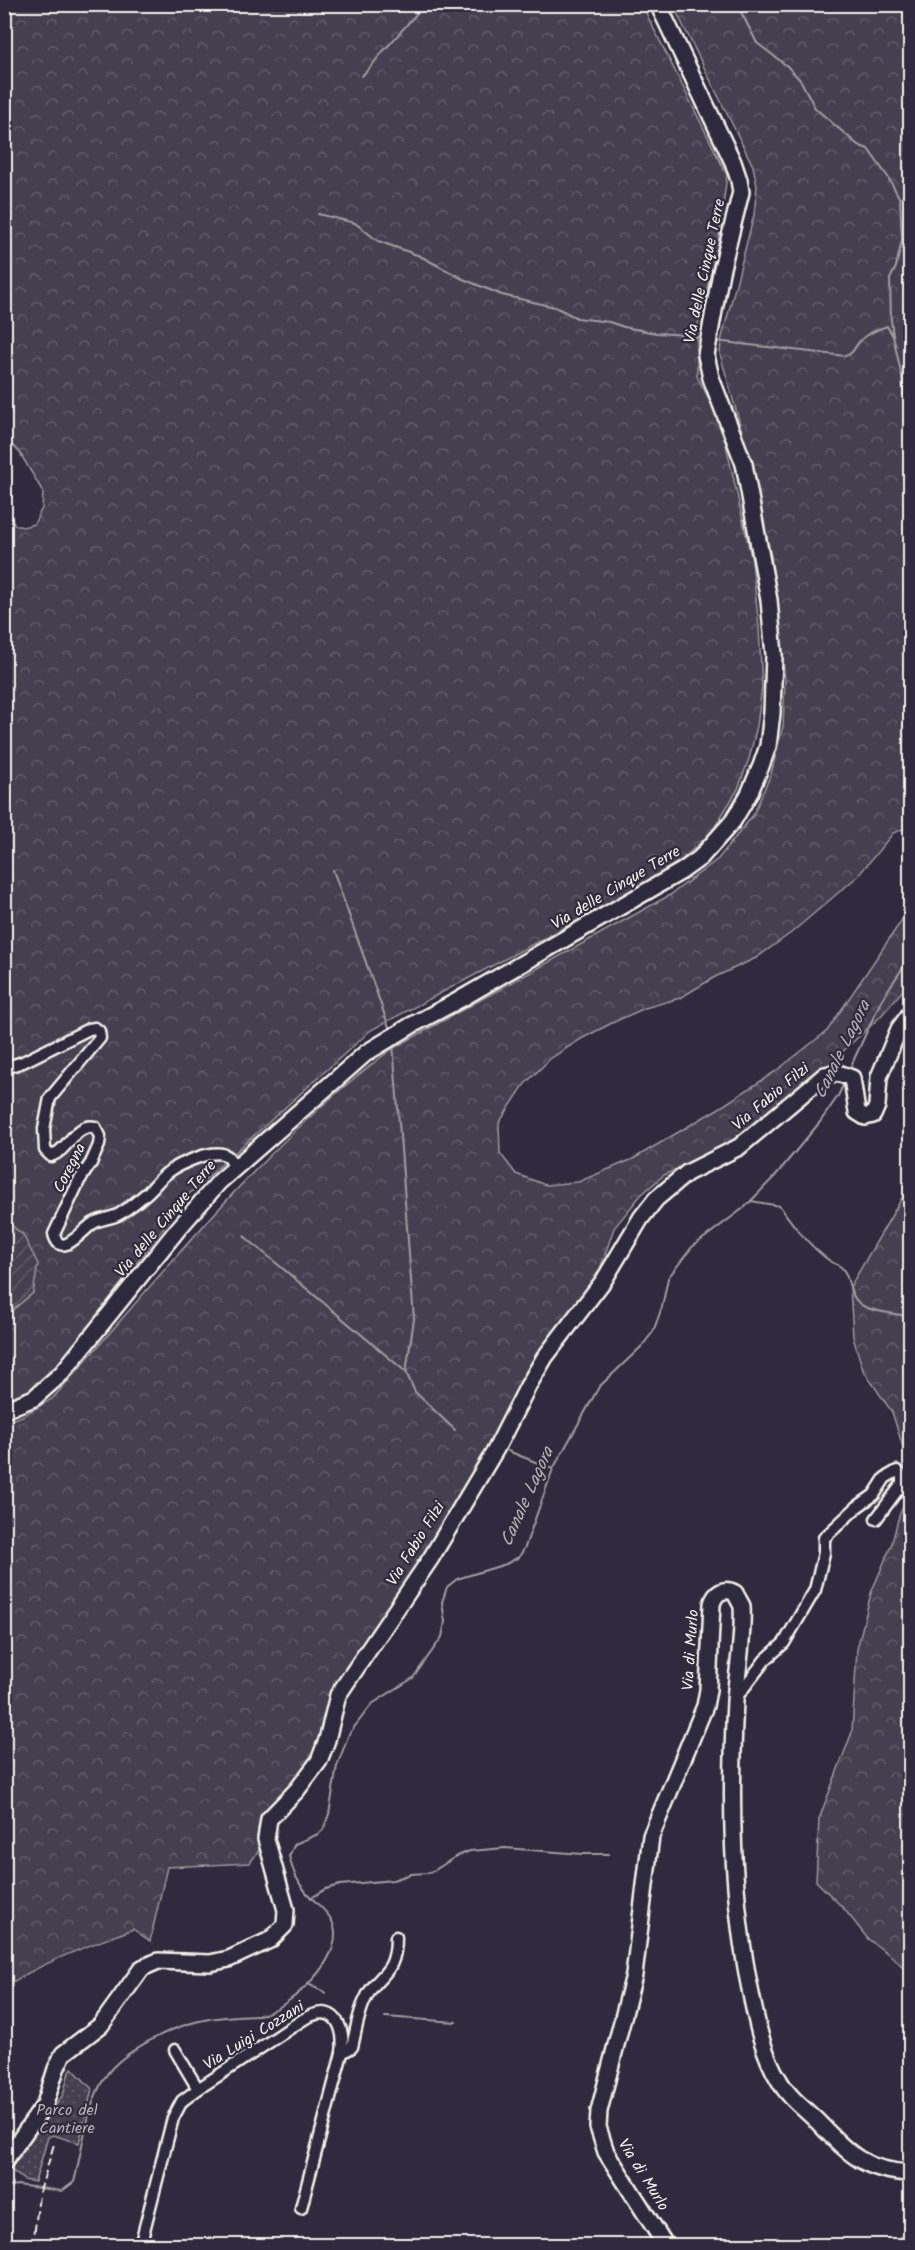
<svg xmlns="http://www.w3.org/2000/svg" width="915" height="2250" font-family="Kalam,sans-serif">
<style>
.forest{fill:url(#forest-crowns);stroke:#9c989c;stroke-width:1.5}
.park{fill:url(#park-dots);stroke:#9c989c;stroke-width:1.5}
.garden{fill:url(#garden-furrows);stroke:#9c989c;stroke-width:1.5}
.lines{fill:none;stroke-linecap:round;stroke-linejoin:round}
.stream{stroke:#a19ea0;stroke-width:2}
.street-casing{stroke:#f4f1e8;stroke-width:15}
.secondary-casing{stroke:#f4f1e8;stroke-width:20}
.street{stroke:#2f2a3d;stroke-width:10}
.secondary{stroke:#2f2a3d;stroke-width:15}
.rail{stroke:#f4f1e8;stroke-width:2;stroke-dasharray:9 4.5;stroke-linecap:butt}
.labels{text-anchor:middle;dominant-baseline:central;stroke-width:4.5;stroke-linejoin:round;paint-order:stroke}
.street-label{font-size:16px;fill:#f4f1e8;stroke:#2f2a3d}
.park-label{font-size:16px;fill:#b7b3b3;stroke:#2f2a3d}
.water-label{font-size:18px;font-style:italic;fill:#b6b2b2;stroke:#2f2a3d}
</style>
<defs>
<pattern id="forest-crowns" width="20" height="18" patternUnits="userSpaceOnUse" patternTransform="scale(1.5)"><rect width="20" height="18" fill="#454050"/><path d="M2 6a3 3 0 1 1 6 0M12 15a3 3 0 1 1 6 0" fill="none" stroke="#605c69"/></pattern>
<pattern id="park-dots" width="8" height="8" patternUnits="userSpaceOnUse" patternTransform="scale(1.5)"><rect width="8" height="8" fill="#454050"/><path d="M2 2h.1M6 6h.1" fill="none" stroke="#605c69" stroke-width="1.8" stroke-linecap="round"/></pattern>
<pattern id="garden-furrows" width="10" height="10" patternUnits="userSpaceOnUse" patternTransform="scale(1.5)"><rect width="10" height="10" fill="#454050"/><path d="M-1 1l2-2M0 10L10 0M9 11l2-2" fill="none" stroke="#605c69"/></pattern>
</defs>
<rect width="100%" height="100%" fill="#2f2a3d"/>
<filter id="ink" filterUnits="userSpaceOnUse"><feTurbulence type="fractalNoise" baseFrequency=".0167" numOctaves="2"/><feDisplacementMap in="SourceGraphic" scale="12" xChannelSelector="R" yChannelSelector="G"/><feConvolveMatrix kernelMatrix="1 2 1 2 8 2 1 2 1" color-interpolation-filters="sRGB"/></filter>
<g filter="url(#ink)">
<!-- forest -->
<g class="forest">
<polygon points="5,5 642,5 727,175 718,244 697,329 697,376 721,422 752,561 759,627 762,687 757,726 749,759 738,789 711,833 680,861 633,891 371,1030 188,1195 64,1359 30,1393 5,1403 5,1316 33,1293 23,1235 4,1220 4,504 15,525 23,527 34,524 42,508 43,492 20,453 13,446 5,443"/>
<path d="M 673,5 L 910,5 L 910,829 L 905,828 L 893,833 L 858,876 L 791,933 L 756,958 L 715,977 L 680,998 L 645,1008 L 614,1022 L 581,1039 L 551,1058 L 524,1085 L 499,1123 L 500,1153 L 516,1174 L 546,1185 L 578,1182 L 633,1159 L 721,1107 L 776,1071 L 827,1031 L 910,908 L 910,982 L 880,1017 L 827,1066 L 735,1142 L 664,1175 L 641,1195 L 614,1228 L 597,1278 L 565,1317 L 535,1359 L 486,1454 L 426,1552 L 344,1679 L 329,1696 L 323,1731 L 310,1761 L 294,1786 L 263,1815 L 258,1830 L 262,1846 L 250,1863 L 167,1867 L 150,1941 L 133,1929 C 89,1946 44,1961 5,1987 L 5,1422 L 22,1416 L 52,1399 C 159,1279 262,1144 392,1049 L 670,895 L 718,859 L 753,815 L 771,774 L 783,726 L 785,680 L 771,556 L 751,463 L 720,354 L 721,341 L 754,215 L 757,186 L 753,166 Z"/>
<polygon points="910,1184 910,1974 895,1959 868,1939 845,1910 816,1881 819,1819 852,1732 857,1649 871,1593 891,1546 899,1516 910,1490 908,1463 892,1412 863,1370 853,1337 850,1287"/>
</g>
<!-- park -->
<polygon class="park" points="72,2068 92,2089 79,2143 53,2135 48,2137 35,2182 24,2180 10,2169 63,2095 69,2072"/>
<!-- garden -->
<polygon class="garden" points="5,1220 23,1235 38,1264 33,1293 5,1316"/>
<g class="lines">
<!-- stream -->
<g class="stream">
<polyline points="735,4 742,14 757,43 787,66 801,81 815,108 858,145 868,149 888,177 900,199 902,240 896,267 890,279 891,320 893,336 902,377 905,409 910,418"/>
<path d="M 361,76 C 372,68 377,57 387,47 C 401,33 412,17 426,4"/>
<polyline points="900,199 910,192"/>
<polyline points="318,214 355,223 378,241 420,256 463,279 502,295 555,307 577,318 609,322 624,327 656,333 688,335 704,339"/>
<path d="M 715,341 L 845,356 C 854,353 854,348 859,342 C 866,334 878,329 887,326 L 893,336"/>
<polyline points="333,870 390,1030"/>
<polyline points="393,1044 414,1319 406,1372"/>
<polyline points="849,1070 882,999 910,957"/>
<path d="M 751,1201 L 780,1206 C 794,1227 809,1246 830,1261 C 833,1264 839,1264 842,1268 C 851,1277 847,1298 865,1307 C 878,1313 896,1313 910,1317"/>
<polyline points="244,1236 406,1372 415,1392 455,1430"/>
<polyline points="508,1451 553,1469"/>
<polyline points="311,1898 326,1889 340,1885 393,1880 411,1874 427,1873 435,1870 455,1857 470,1851 505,1848 582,1854 609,1854"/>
<polyline points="308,1984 326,1993"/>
<polyline points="385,2017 456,2022"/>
<path d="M 4,2188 L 17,2185 L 62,2191 L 74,2182 C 83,2148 88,2092 113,2067 C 132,2048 163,2032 188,2024 C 204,2019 220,2017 237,2016 C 246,2015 255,2016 264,2014 C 291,2006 343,1959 334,1927 C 331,1913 315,1903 306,1892 C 296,1881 292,1869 289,1856 L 295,1844 L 318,1834 L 323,1830 L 329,1814 L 337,1766 L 349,1734 L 372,1704 L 413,1678 L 442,1637 L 445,1622 L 442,1602 L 447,1587 L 457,1579 L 506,1564 L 519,1557 L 525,1547 L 553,1469 L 599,1387 L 641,1347 L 653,1332 L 662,1307 L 668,1278 L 692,1247 L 745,1207 L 775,1176 L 820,1122 L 838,1096 L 845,1081"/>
<polyline points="891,2246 910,2230"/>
</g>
<defs>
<g id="street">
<path d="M 4,1068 L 23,1062 L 89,1029 L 95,1028 L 99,1031 L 100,1038 L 50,1098 L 44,1129 L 45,1150 L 51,1156 C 68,1151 75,1123 95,1127 L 100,1136 L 99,1145 L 91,1163 L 79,1181 L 54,1234 C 60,1260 82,1231 92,1224 C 100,1218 113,1219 121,1213 C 130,1207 139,1200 147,1193 C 154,1187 159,1179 167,1173 C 177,1165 214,1147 227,1156 C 230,1158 232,1163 234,1167"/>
<polyline points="736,1698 765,1660 784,1643 815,1590 824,1553 824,1538 857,1507 874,1495 885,1478 897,1471 902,1475 902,1484 876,1519"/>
<polyline points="175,2050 198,2089"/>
<path d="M 342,2053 L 352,2047 C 356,2031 358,2014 365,2000 C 377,1972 396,1978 396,1937"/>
<path d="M 140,2246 L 173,2118 L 182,2101 L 198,2089 L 304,2019 C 335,2002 345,2026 342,2053 L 301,2208"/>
</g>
<g id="secondary">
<polyline points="4,1410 34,1398 62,1373 178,1229 219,1182 366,1053 412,1025 459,1000 682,871 700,858 733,821 749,794 761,766 768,746 772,713 774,655 769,600 744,464 711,378 706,355 721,272 741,192 739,180 733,162 658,4"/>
<polyline points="4,2162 45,2104 56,2069 63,2054 101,2025 142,1968 158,1961 210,1963 229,1959 270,1940 285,1925 286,1910 266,1839 269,1819 297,1790 319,1761 327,1740 338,1695 431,1558 496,1449 528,1386 545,1357 604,1280 641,1218 656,1199 687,1173 739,1147 825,1075 838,1073 852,1078 857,1112 865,1117 873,1115 877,1106 879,1077 899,1029 910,1014"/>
<path d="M 666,2246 L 606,2152 L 598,2127 L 599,2111 L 634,1975 L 651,1836 L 705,1706 L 708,1690 L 712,1604 C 715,1593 724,1587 735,1593 L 742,1606 C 744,1638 737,1670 735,1701 C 730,1800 731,1898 751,1994 C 757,2024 763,2054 779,2080 C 788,2097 805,2109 819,2123 C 849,2154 865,2171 910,2173"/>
</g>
</defs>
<!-- street casing -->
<use href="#street" class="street-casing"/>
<!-- secondary casing -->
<use href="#secondary" class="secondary-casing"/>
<!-- street -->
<use href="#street" class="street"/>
<!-- secondary -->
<use href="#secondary" class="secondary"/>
<!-- rail -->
<polyline class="rail" points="33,2246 39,2195 54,2144"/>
</g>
</g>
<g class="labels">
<!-- street labels -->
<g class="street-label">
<text transform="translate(705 271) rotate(-78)">Via delle Cinque Terre</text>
<text transform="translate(616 888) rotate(-31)">Via delle Cinque Terre</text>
<text transform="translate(771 1097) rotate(-40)">Via Fabio Filzi</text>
<text transform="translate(70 1168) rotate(-63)">Coregna</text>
<text transform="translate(166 1219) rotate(-50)">Via delle Cinque Terre</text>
<text transform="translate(416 1544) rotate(-58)">Via Fabio Filzi</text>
<text transform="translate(691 1650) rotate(-86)">Via di Murlo</text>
<text transform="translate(254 2036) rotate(-32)">Via Luigi Cozzani</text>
<text transform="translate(643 2175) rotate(58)">Via di Murlo</text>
</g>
<!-- park labels -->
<g class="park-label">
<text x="67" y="2110">Parco del<tspan x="67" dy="18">Cantiere</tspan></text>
</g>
<!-- water labels -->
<g class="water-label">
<text transform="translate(843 1050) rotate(-64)">Canale Lagora</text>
<text transform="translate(528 1497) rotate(-66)">Canale Lagora</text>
</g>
</g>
<!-- margin -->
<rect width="915" height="2250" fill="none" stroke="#2f2a3d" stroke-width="24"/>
<rect x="12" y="12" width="891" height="2226" fill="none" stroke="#f4f1e8" stroke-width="2" filter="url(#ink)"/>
</svg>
